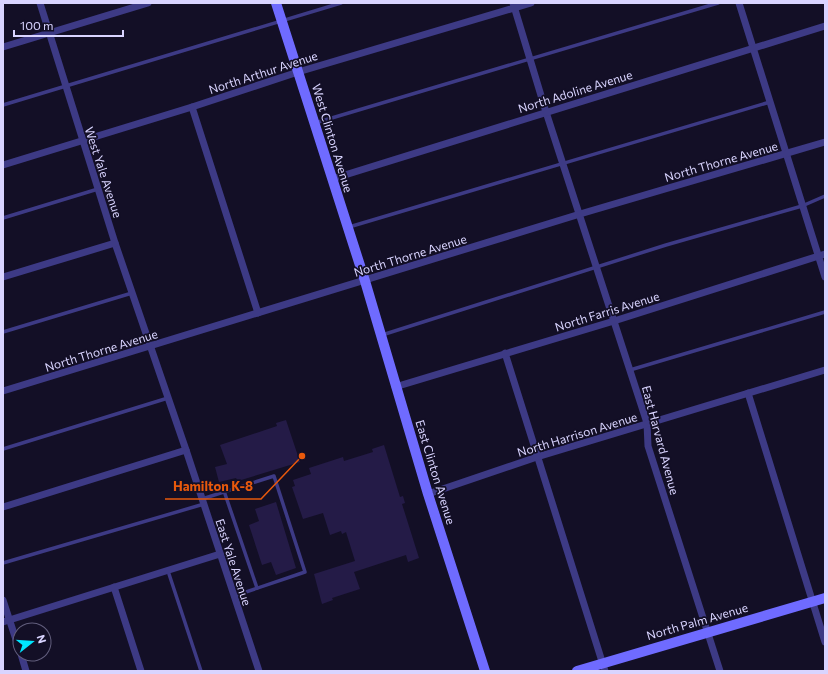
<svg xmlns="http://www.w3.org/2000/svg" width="828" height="674" font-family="Commissioner,sans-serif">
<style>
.building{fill:#241b47}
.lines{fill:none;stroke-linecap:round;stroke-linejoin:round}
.lane{stroke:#3d3a85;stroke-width:3.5}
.street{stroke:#3d3a85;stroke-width:7}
.secondary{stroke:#6f6bff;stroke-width:10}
.labels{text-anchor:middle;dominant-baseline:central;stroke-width:3.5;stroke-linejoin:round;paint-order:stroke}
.street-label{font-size:12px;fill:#d9d4ff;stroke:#130f26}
.leader{fill:none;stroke:#e8590c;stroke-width:1.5}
.callout-dot{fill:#e8590c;stroke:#130f26;stroke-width:1.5}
.callout-label{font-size:13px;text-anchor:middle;font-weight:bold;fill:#e8590c;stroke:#130f26;stroke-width:3.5;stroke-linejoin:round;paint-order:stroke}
</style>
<rect width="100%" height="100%" fill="#130f26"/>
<!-- building -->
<g class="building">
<polygon points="286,420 300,462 238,481 236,478 219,482 215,467 227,464 220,445 277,426 276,423"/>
<polygon points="384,445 400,497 403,496 405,503 402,504 419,558 408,562 406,555 354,572 360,589 332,598 333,600 322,604 314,574 355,561 346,532 342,534 341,531 330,535 323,513 303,519 292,487 295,486 293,480 311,474 309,468 343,457 344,461 373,452 372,449"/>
<polygon points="276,502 296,568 276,575 271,562 262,565 249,525 259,521 255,509"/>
</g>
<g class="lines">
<!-- lane -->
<g class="lane">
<polyline points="3,105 341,3"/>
<polyline points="315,123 718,3"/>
<polyline points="3,218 98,189"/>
<polyline points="349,227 770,102"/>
<polyline points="3,332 132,293"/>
<polyline points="382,335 666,245 802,206 825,196"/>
<polyline points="630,370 825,312"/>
<polyline points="3,449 168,398"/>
<polyline points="224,491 257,588"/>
<polyline points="202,499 274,476 305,572 234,596"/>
<polyline points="3,563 204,504"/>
<polyline points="168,571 201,671"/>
</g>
<!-- street -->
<g class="street">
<polyline points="40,3 115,243 186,450 259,671"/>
<polyline points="513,3 546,112 647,423 648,446 720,671"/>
<polyline points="739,3 825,277"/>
<polyline points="3,47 148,3"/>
<polyline points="192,107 258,313"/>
<polyline points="3,165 192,107 298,72 531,3"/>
<polyline points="332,179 825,26"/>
<polyline points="3,277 115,243"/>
<polyline points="505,353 605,671"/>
<polyline points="395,387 614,321 825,254"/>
<polyline points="3,391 580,214 825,142"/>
<polyline points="748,393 825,642"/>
<polyline points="428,494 537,457 825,370"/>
<polyline points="3,507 186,450"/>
<polyline points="114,587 141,671"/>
<polyline points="3,600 20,652"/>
<polyline points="3,622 220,554"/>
<polyline points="21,654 26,671"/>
</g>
<!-- secondary -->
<g class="secondary">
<polyline points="276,3 365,281 428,494 485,671"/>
<polyline points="577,671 825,598"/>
</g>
</g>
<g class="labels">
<!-- street labels -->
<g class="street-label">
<text transform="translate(263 72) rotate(-18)">North Arthur Avenue</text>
<text transform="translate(575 91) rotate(-17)">North Adoline Avenue</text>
<text transform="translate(333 138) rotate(73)">West Clinton Avenue</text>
<text transform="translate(721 161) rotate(-16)">North Thorne Avenue</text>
<text transform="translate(104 172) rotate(72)">West Yale Avenue</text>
<text transform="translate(410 255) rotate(-17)">North Thorne Avenue</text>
<text transform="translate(607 311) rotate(-17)">North Farris Avenue</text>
<text transform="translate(101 350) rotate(-17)">North Thorne Avenue</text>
<text transform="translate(577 434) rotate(-17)">North Harrison Avenue</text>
<text transform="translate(661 440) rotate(75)">East Harvard Avenue</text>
<text transform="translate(436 472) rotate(73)">East Clinton Avenue</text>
<text transform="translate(234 562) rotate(72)">East Yale Avenue</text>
<text transform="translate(697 621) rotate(-16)">North Palm Avenue</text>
</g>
</g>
<!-- callouts -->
<path class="leader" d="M302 456L261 499H165"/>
<circle class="callout-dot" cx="302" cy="456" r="4"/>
<g class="callout-label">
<text x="213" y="491">Hamilton K-8</text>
</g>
<!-- border -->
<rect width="828" height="674" fill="none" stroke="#d9d4ff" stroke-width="8"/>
<!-- north arrow -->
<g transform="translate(32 642) rotate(73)"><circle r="19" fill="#130f26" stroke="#625e7d"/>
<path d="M0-3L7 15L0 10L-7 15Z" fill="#00e5ff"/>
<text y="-6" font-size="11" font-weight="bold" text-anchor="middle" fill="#d9d4ff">N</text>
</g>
<!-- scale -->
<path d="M14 30v6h109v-6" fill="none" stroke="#d9d4ff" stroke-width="2"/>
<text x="20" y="30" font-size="12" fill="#d9d4ff" stroke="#130f26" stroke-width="3" paint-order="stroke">100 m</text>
</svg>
